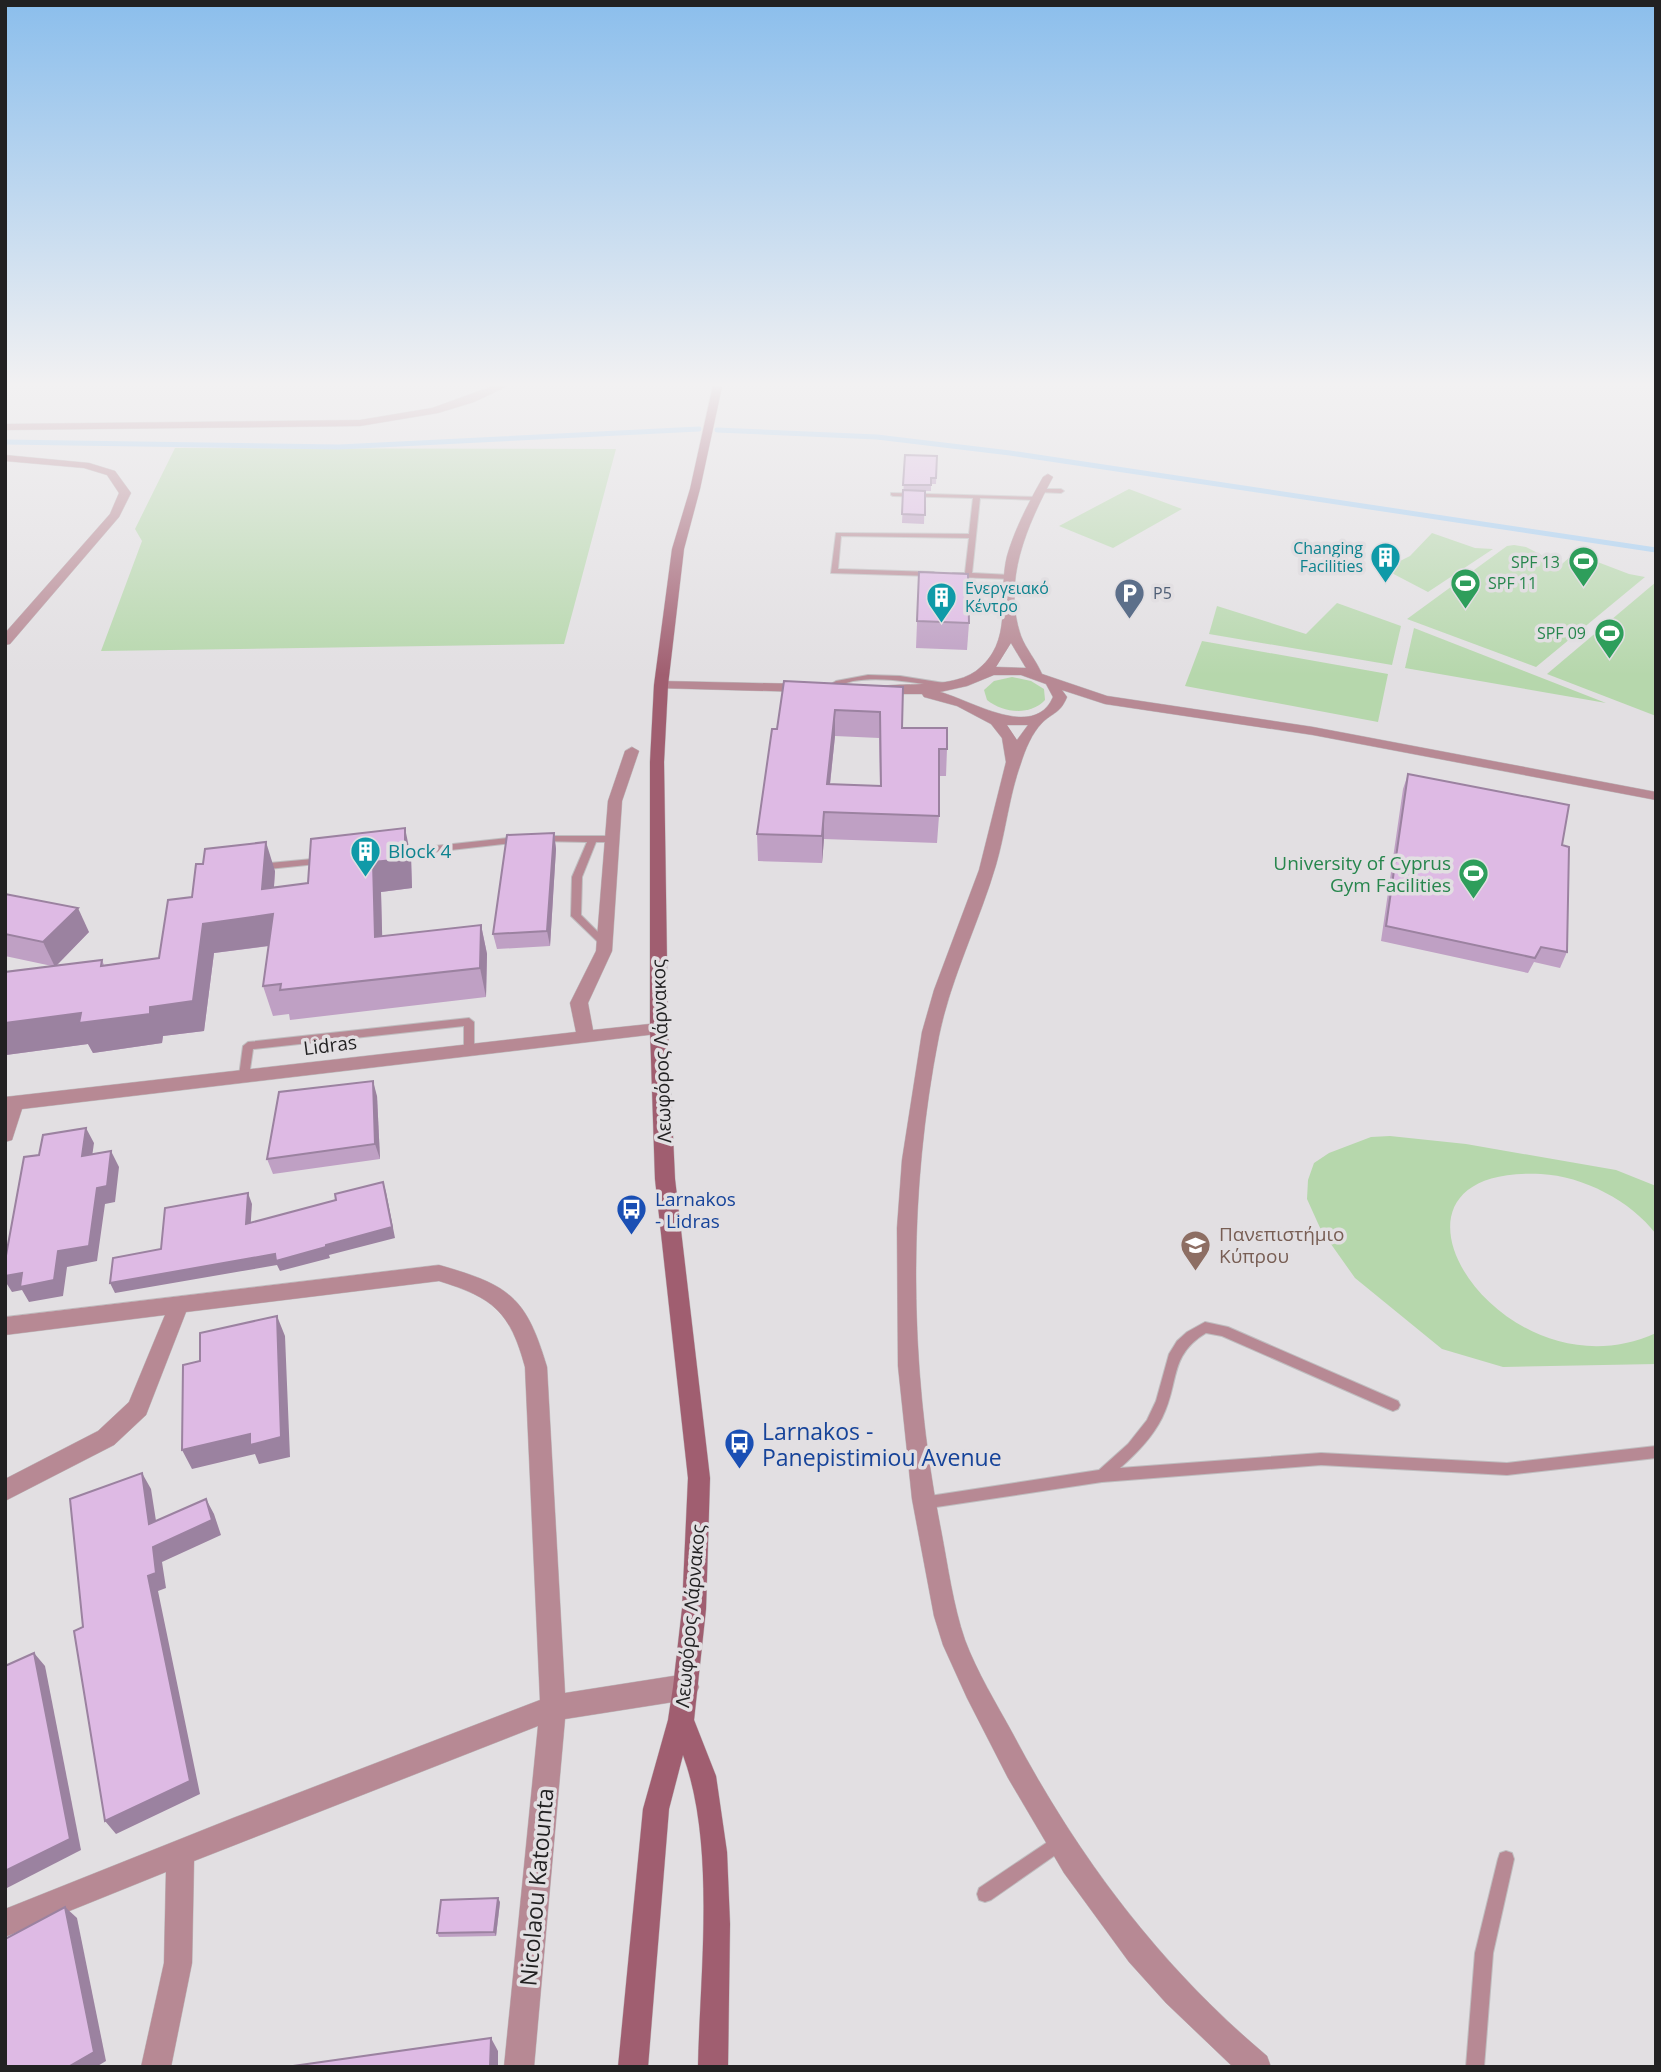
<svg xmlns="http://www.w3.org/2000/svg" width="1661" height="2072" font-family="'Open Sans',sans-serif">
<style>
.green{fill:#b6d7ac}
.lines{fill:none;stroke-linecap:round;stroke-linejoin:round}
.stream{stroke:#a1ccf1;stroke-width:5}
.lane-casing{stroke:#bfbdbf;stroke-width:2}
.street-casing{stroke:#bfbdbf;stroke-width:1}
.secondary-casing{stroke:#bfbdbf;stroke-width:1}
.lane{fill:#b78994;fill-rule:evenodd}
.street{fill:#b78994;fill-rule:evenodd}
.secondary{fill:#a05e70;fill-rule:evenodd}
.wall{fill:#bfa0c4;fill-rule:evenodd}
.shaded-wall{fill:#9b82a0}
.building{fill:#debae4;stroke:#9b82a0;stroke-width:2;fill-rule:evenodd}
.labels{text-anchor:middle;dominant-baseline:central;stroke-width:7;stroke-linejoin:round;paint-order:stroke}
.far-culture-label{font-size:16px;fill:#0d838f;stroke:#e2dfe2;text-anchor:end}
.far-leisure-label{font-size:16px;fill:#27864d;stroke:#e2dfe2;text-anchor:end}
.far-service-label{font-size:16px;fill:#4e5e75;stroke:#e2dfe2;text-anchor:start}
.culture-label{font-size:19px;fill:#0d838f;stroke:#e2dfe2;text-anchor:start}
.leisure-label{font-size:19px;fill:#27864d;stroke:#e2dfe2;text-anchor:end}
.street-label{font-size:19px;fill:#222122;stroke:#e2dfe2}
.transit-label{font-size:19px;fill:#164399;stroke:#e2dfe2;text-anchor:start}
.education-label{font-size:19px;fill:#785e54;stroke:#e2dfe2;text-anchor:start}
.near-transit-label{font-size:23px;fill:#164399;stroke:#e2dfe2;text-anchor:start}
.near-street-label{font-size:23px;fill:#222122;stroke:#e2dfe2}
</style>
<rect width="100%" height="100%" fill="#e2dfe2"/>
<!-- green -->
<g class="green">
<polygon points="175,448 616,449 564,644 101,651 142,541 135,529"/>
<polygon points="1129,489 1182,509 1113,548 1059,526"/>
<polygon points="1432,533 1475,548 1493,549 1428,592 1384,569 1410,556"/>
<polygon points="1514,545 1526,547 1561,565 1574,553 1629,574 1645,577 1536,667 1407,619 1507,546"/>
<polygon points="1656,582 1656,716 1547,674"/>
<polygon points="1337,603 1401,626 1392,665 1209,634 1217,606 1306,634"/>
<polygon points="1414,628 1606,703 1405,668"/>
<polygon points="1202,641 1388,674 1378,722 1185,686"/>
<path d="M 1012,677 L 1031,681 L 1044,689 L 1045,700 C 1030,716 1003,713 987,700 L 984,690 L 994,681 Z"/>
<path d="M 1390,1136 L 1466,1144 L 1616,1170 L 1656,1186 L 1656,1234 C 1631,1201 1583,1176 1541,1174 C 1347,1165 1501,1404 1656,1333 L 1656,1364 L 1503,1367 L 1442,1349 L 1355,1278 L 1321,1230 L 1307,1199 L 1308,1180 L 1314,1163 L 1329,1153 L 1371,1137 Z"/>
</g>
<g class="lines">
<!-- stream -->
<g class="stream">
<polyline points="717,430 877,437 1010,453 1656,550"/>
<polyline points="5,442 339,447 699,429"/>
</g>
<defs>
<g id="lane">
<polygon points="1040,489 1061,489 1064,491 1061,493 1038,492 1038,490"/>
<polygon points="891,493 1038,497 1038,499 1036,500 980,498 972,573 1010,575 1014,577 1013,579 953,577 953,573 965,573 969,538 841,536 838,569 933,572 937,574 933,576 831,573 836,533 969,534 973,498 893,496 891,495"/>
<path d="M 868,675 L 900,676 L 944,683 L 948,685 L 944,687 C 915,683 883,676 853,681 C 844,683 836,688 827,691 L 823,689 L 836,681 Z"/>
<polygon points="541,836 612,836 617,839 612,842 596,842 582,877 581,915 609,943 607,945 601,945 571,916 572,877 587,842 538,841 536,839"/>
<polygon points="518,837 523,840 521,842 398,856 393,853 398,850"/>
<polygon points="323,858 328,861 326,863 259,870 254,867 259,864"/>
<polygon points="469,1018 474,1022 474,1050 469,1054 464,1050 464,1026 253,1049 249,1076 244,1080 239,1076 243,1046 248,1042"/>
<path d="M 1205,1322 L 1228,1327 L 1398,1401 L 1400,1405 L 1398,1409 L 1393,1411 L 1388,1409 L 1222,1336 L 1206,1333 C 1168,1356 1180,1382 1162,1418 C 1152,1438 1136,1454 1120,1468 L 1321,1453 L 1507,1463 L 1656,1446 L 1656,1458 L 1507,1475 L 1321,1465 L 1102,1482 L 923,1509 L 918,1507 L 916,1503 L 918,1499 L 923,1497 L 1099,1470 L 1128,1444 L 1147,1420 L 1156,1401 L 1169,1354 L 1177,1341 L 1187,1332 Z"/>
<polygon points="1058,1835 1064,1837 1066,1843 1064,1849 991,1900 985,1902 979,1900 977,1894 979,1888"/>
<polygon points="1506,1851 1512,1853 1514,1859 1493,1953 1484,2067 1466,2067 1475,1953 1498,1859 1500,1853"/>
</g>
<g id="street">
<polygon points="496,385 510,385 474,402 438,413 360,426 5,430 5,424 360,420 432,408"/>
<polygon points="5,455 89,463 115,471 131,493 119,517 10,644 5,645 5,633 110,514 119,493 107,475 84,468 5,461"/>
<path d="M 1048,474 L 1053,477 C 1027,526 1002,581 1021,636 C 1026,649 1036,660 1042,674 L 1107,696 L 1313,727 L 1656,792 L 1656,800 L 1313,735 L 1105,704 L 1062,690 L 1067,697 C 1060,714 1053,712 1042,723 C 1032,733 1025,750 1021,763 C 1009,796 1006,831 996,865 C 979,923 951,977 939,1036 C 907,1198 909,1368 941,1530 C 948,1566 953,1605 965,1640 C 977,1672 996,1703 1013,1734 C 1078,1857 1160,1966 1267,2056 L 1271,2067 L 1233,2067 L 1166,2003 L 1129,1962 L 1064,1873 L 1008,1778 L 967,1698 L 943,1645 L 934,1616 L 912,1499 L 898,1366 L 897,1228 L 902,1160 L 922,1032 L 934,990 L 979,870 L 1006,762 L 1002,738 L 991,724 L 957,706 L 924,697 L 922,694 L 879,694 L 872,690 C 885,679 947,692 976,671 C 1015,642 997,596 1007,556 C 1015,528 1029,502 1043,477 ZM 1011,643 L 1026,668 L 996,667 ZM 994,675 L 1021,675 L 1046,684 L 1053,697 C 1034,741 971,700 940,692 L 967,686 ZM 1007,725 L 1028,725 L 1017,740 Z"/>
<polygon points="661,681 805,684 812,688 805,692 656,688 656,682"/>
<polygon points="632,747 639,751 622,801 612,951 588,1003 593,1030 659,1023 665,1025 668,1029 665,1033 22,1109 12,1140 5,1142 5,1097 576,1032 570,1003 596,951 608,801 625,751"/>
<path d="M 439,1265 C 509,1285 526,1296 547,1367 L 565,1693 L 686,1674 L 695,1678 L 699,1687 L 695,1696 L 686,1700 L 565,1719 L 534,2067 L 504,2067 L 538,1726 L 194,1861 L 192,1963 L 171,2067 L 141,2067 L 164,1963 L 166,1872 L 5,1937 L 5,1909 L 233,1818 L 540,1700 L 525,1367 C 510,1312 494,1298 439,1281 L 186,1312 L 146,1415 L 114,1445 L 5,1501 L 5,1479 L 98,1431 L 129,1402 L 165,1315 L 5,1335 L 5,1317 Z"/>
</g>
<path id="secondary" d="M 713,385 L 722,387 L 700,489 L 684,549 L 668,685 L 664,762 L 668,1029 L 675,1179 L 710,1478 L 706,1609 L 694,1720 L 716,1776 L 727,1852 L 730,1924 L 728,2067 L 698,2067 C 700,1972 716,1845 683,1755 L 669,1809 L 648,2067 L 618,2067 L 643,1809 L 668,1720 L 673,1687 L 682,1609 L 688,1478 L 655,1179 L 650,1029 L 650,762 L 654,685 L 672,549 L 690,489 Z"/>
</defs>
<!-- lane casing -->
<use href="#lane" class="lane-casing"/>
<!-- street casing -->
<use href="#street" class="street-casing"/>
<!-- secondary casing -->
<use href="#secondary" class="secondary-casing"/>
<!-- lane -->
<use href="#lane" class="lane"/>
<!-- street -->
<use href="#street" class="street"/>
<!-- secondary -->
<use href="#secondary" class="secondary"/>
</g>
<!-- wall -->
<g class="wall">
<polygon points="905,455 937,456 936,484 931,484 931,491 925,491 924,524 902,523"/>
<polygon points="919,572 969,623 967,650 916,648"/>
<path d="M 903,687 L 902,728 L 947,749 L 946,776 L 939,776 L 939,816 L 937,843 L 824,839 L 822,863 L 758,861 L 757,834 L 777,729 ZM 835,736 L 879,738 L 880,786 L 830,785 Z"/>
<polygon points="1408,774 1562,845 1567,952 1560,968 1534,962 1528,973 1381,941 1403,789"/>
<polygon points="554,833 556,849 550,946 497,949 493,934"/>
<polygon points="411,857 412,888 381,892 382,936 481,925 487,954 486,997 290,1020 289,1014 273,1016 263,986 269,946 214,953 204,1031 163,1036 162,1043 93,1053 88,1044 6,1055 52,966 5,956 5,894 89,932 56,966 102,960 104,965 159,958 192,897 275,871 274,887 308,883"/>
<polygon points="377,1096 380,1159 273,1174 267,1159"/>
<polygon points="500,1902 496,1936 439,1937 437,1933"/>
</g>
<!-- shaded-wall -->
<g class="shaded-wall">
<polygon points="835,710 835,736 827,811 827,784"/>
<polygon points="824,812 824,839 822,863 822,836"/>
<polygon points="405,828 411,857 412,888 381,892 383,966 375,937 373,862"/>
<polygon points="554,833 556,849 550,946 547,931"/>
<polygon points="266,842 275,871 272,914 283,944 214,953 204,1031 163,1036 162,1043 93,1053 88,1044 6,1055 5,1053 5,1023 81,1013 150,1007 203,924 262,889"/>
<polygon points="78,908 89,932 55,967 43,942"/>
<polygon points="481,925 487,954 486,997 480,968"/>
<polygon points="373,1081 377,1096 380,1159 375,1144"/>
<polygon points="86,1128 94,1143 90,1171 82,1156"/>
<polygon points="111,1151 119,1167 115,1202 105,1204 97,1261 67,1267 63,1296 29,1302 22,1290 12,1292 5,1281 5,1276 58,1251 97,1188"/>
<polygon points="383,1182 386,1192 395,1238 329,1255 330,1258 280,1271 277,1265 115,1293 110,1283 326,1245"/>
<polygon points="248,1193 252,1204 250,1234 246,1224"/>
<polygon points="277,1316 285,1336 290,1457 259,1464 255,1454 192,1469 182,1450"/>
<polygon points="142,1473 151,1489 159,1540 149,1524"/>
<polygon points="206,1499 214,1514 221,1535 162,1562 166,1588 158,1591 200,1794 116,1834 105,1821 148,1576 153,1547"/>
<polygon points="34,1653 45,1666 81,1850 5,1889 5,1871"/>
<polygon points="498,1898 500,1902 496,1936 494,1932"/>
<polygon points="65,1907 77,1918 106,2061 96,2067 68,2067"/>
<polygon points="491,2038 498,2051 498,2067 490,2067"/>
</g>
<!-- building -->
<g class="building">
<polygon points="905,455 937,456 936,478 931,478 931,485 903,485"/>
<polygon points="903,490 925,491 925,515 902,514"/>
<polygon points="919,572 968,574 969,623 917,621"/>
<path d="M 784,681 L 903,687 L 902,728 L 947,728 L 947,749 L 939,749 L 939,816 L 824,812 L 822,836 L 757,834 L 772,729 L 777,729 ZM 835,710 L 880,712 L 881,786 L 827,784 Z"/>
<polygon points="1408,774 1569,805 1562,845 1569,847 1567,952 1541,947 1535,958 1386,926"/>
<polygon points="405,828 405,859 373,862 375,937 481,925 480,968 280,990 281,984 263,986 273,914 203,924 193,1001 150,1007 150,1014 79,1023 81,1013 5,1023 5,972 102,960 101,966 159,958 168,900 192,897 196,864 203,864 205,849 266,842 262,889 308,883 311,839"/>
<polygon points="554,833 547,931 493,934 507,835"/>
<polygon points="5,894 78,908 43,942 5,934"/>
<polygon points="373,1081 375,1144 267,1159 279,1092"/>
<polygon points="86,1128 82,1156 111,1151 107,1186 97,1188 89,1246 58,1251 54,1280 20,1287 22,1273 5,1276 5,1261 24,1157 39,1155 43,1135"/>
<polygon points="383,1182 392,1227 326,1245 326,1247 276,1261 275,1254 110,1283 113,1258 161,1249 165,1208 248,1193 246,1224 336,1200 335,1194"/>
<polygon points="277,1316 281,1437 250,1445 250,1434 182,1450 183,1365 200,1361 200,1333"/>
<polygon points="142,1473 149,1524 206,1499 212,1520 153,1547 156,1573 148,1576 190,1781 105,1821 74,1631 83,1627 70,1499"/>
<polygon points="34,1653 70,1839 5,1871 5,1666"/>
<polygon points="498,1898 494,1932 437,1933 441,1900"/>
<polygon points="65,1907 94,2052 68,2067 5,2067 5,1939"/>
<polygon points="491,2038 490,2067 286,2067"/>
</g>
<!-- sky -->
<linearGradient id="sky" x2="0" y2="1"><stop stop-color="#8bbeec"/><stop offset="0.57" stop-color="#f2f1f2"/><stop offset="1" stop-color="#f2f1f2" stop-opacity="0"/></linearGradient>
<rect width="1661" height="675" fill="url(#sky)"/>
<!-- icons -->
<defs>
<symbol id="building-pin" viewBox="-11 -11 22 30"><path d="M0 17L-7.5 6A9.5 9.5 0 1 1 7.5 6Z" fill="#0f9aa8" stroke="#e2dfe2"/><path d="M-4-6H4V6H1V3H-1V6H-4ZM-2.5-4.3h1.7v1.8h-1.7ZM.8-4.3h1.7v1.8H.8ZM-2.5-1h1.7V.8h-1.7ZM.8-1h1.7V.8H.8Z" fill="#fff"/></symbol>
<symbol id="stadium-pin" viewBox="-11 -11 22 30"><path d="M0 17L-7.5 6A9.5 9.5 0 1 1 7.5 6Z" fill="#2e9e5b" stroke="#e2dfe2"/><path d="M0-5a6.5 5 0 1 0 0 10a6.5 5 0 1 0 0-10ZM-3.5-1.8h7v3.6h-7Z" fill="#fff"/></symbol>
<symbol id="parking-pin" viewBox="-11 -11 22 30"><path d="M0 17L-7.5 6A9.5 9.5 0 1 1 7.5 6Z" fill="#5c6f8a" stroke="#e2dfe2"/><path d="M-3.5-5.5H1a3.5 3.5 0 0 1 0 7H-1V5.5H-3.5ZM-1-3.4V-.6H.8a1.4 1.4 0 0 0 0-2.8Z" fill="#fff"/></symbol>
<symbol id="bus-pin" viewBox="-11 -11 22 30"><path d="M0 17L-7.5 6A9.5 9.5 0 1 1 7.5 6Z" fill="#1a4fb4" stroke="#e2dfe2"/><path d="M-5-6H5V4H4V6H2V4H-2V6H-4V4H-5ZM-3.5-4V0h7V-4ZM-3.5 1.2v1.5H-2V1.2ZM2 1.2v1.5H3.5V1.2Z" fill="#fff"/></symbol>
<symbol id="university-pin" viewBox="-11 -11 22 30"><path d="M0 17L-7.5 6A9.5 9.5 0 1 1 7.5 6Z" fill="#8d6e63" stroke="#e2dfe2"/><path d="M0-5L7-2L0 1L-7-2ZM-4 1L0 2.5L4 1V4Q0 6-4 4Z" fill="#fff"/></symbol>
</defs>
<g fill-rule="evenodd">
<use href="#building-pin" x="1368" y="540" width="35" height="47"/>
<use href="#stadium-pin" x="1566" y="544" width="35" height="47"/>
<use href="#stadium-pin" x="1448" y="566" width="35" height="47"/>
<use href="#parking-pin" x="1112" y="576" width="35" height="47"/>
<use href="#building-pin" x="924" y="580" width="35" height="47"/>
<use href="#stadium-pin" x="1592" y="616" width="35" height="47"/>
<use href="#building-pin" x="348" y="834" width="35" height="47"/>
<use href="#stadium-pin" x="1456" y="856" width="35" height="47"/>
<use href="#bus-pin" x="614" y="1192" width="35" height="47"/>
<use href="#university-pin" x="1178" y="1228" width="35" height="47"/>
<use href="#bus-pin" x="722" y="1426" width="35" height="47"/>
</g>
<g class="labels">
<!-- far-culture labels -->
<g class="far-culture-label">
<text x="1363" y="548">Changing<tspan x="1363" dy="18">Facilities</tspan></text>
<text x="965" y="588" text-anchor="start">Ενεργειακό<tspan x="965" dy="18">Κέντρο</tspan></text>
</g>
<!-- far-leisure labels -->
<g class="far-leisure-label">
<text x="1560" y="562">SPF 13</text>
<text x="1488" y="583" text-anchor="start">SPF 11</text>
<text x="1586" y="633">SPF 09</text>
</g>
<!-- far-service labels -->
<g class="far-service-label">
<text x="1153" y="593">P5</text>
</g>
<!-- culture labels -->
<g class="culture-label">
<text x="388" y="851">Block 4</text>
</g>
<!-- leisure labels -->
<g class="leisure-label">
<text x="1451" y="863">University of Cyprus<tspan x="1451" dy="22">Gym Facilities</tspan></text>
</g>
<!-- street labels -->
<g class="street-label">
<text transform="translate(330 1045) rotate(-7)">Lidras</text>
<text transform="translate(661 1051) rotate(-92)">Λεωφόρος Λάρνακος</text>
<text transform="translate(690 1616) rotate(-85)">Λεωφόρος Λάρνακος</text>
</g>
<!-- transit labels -->
<g class="transit-label">
<text x="655" y="1199">Larnakos<tspan x="655" dy="22">- Lidras</tspan></text>
</g>
<!-- education labels -->
<g class="education-label">
<text x="1219" y="1234">Πανεπιστήμιο<tspan x="1219" dy="22">Κύπρου</tspan></text>
</g>
<!-- near-transit labels -->
<g class="near-transit-label">
<text x="762" y="1431">Larnakos -<tspan x="762" dy="26">Panepistimiou Avenue</tspan></text>
</g>
<!-- near-street labels -->
<g class="near-street-label">
<text transform="translate(536 1887) rotate(-85)">Nicolaou Katounta</text>
</g>
</g>
<!-- border -->
<rect width="1661" height="2072" fill="none" stroke="#222122" stroke-width="14"/>
</svg>
